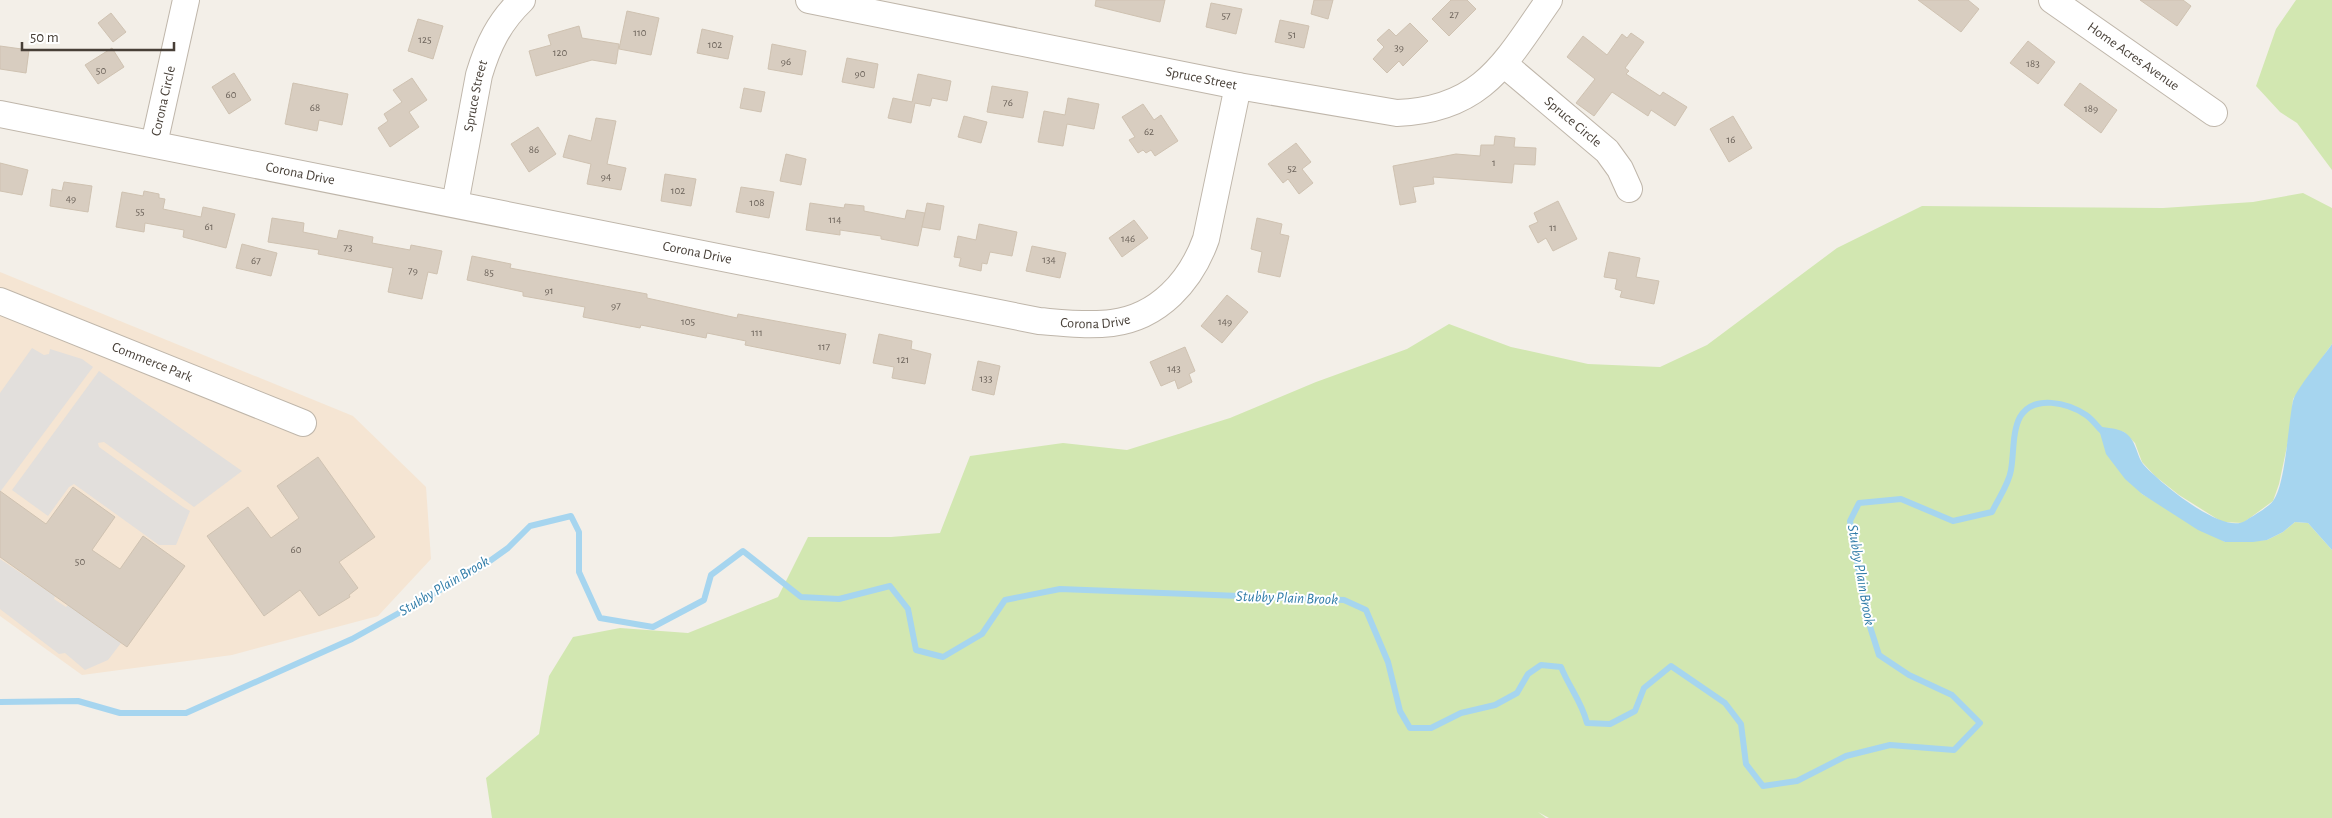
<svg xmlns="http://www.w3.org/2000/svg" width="2332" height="818" font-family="'Alegreya Sans',sans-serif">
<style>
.commercial{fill:#f5e5d3}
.green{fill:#d2e7b1}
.parking{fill:#e2dfdc}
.water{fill:#a6d5ef}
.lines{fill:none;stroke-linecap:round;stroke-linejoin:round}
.stream{stroke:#a6d5ef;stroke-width:6}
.building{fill:#d8cdc0;stroke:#cfc2b1}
.minor-casing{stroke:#bfb6aa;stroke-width:28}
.minor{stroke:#fff;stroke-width:26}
.labels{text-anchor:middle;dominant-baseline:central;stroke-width:4;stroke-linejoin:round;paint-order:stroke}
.number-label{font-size:11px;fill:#6b6259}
.street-label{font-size:14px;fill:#473f37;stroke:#fff}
.water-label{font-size:15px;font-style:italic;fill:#307ca8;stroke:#fff}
</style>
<rect width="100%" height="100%" fill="#f3efe8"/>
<!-- commercial -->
<polygon class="commercial" points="0,272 353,416 426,487 431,559 378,616 232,655 82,675 0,616"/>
<!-- green -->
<g class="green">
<polygon points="2296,0 2332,0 2332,170 2297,123 2280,112 2256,86 2276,29"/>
<polygon points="2303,193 2332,208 2332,344 2293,399 2290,432 2279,484 2273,501 2243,523 2222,522 2179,495 2155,476 2142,462 2135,443 2124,432 2098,427 2142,494 2225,542 2267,540 2283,532 2295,522 2308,523 2332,550 2332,818 1549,818 1538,812 1546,818 492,818 486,778 539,734 549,676 573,637 620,628 688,633 778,597 808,537 891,537 940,533 970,456 1063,443 1127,450 1230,418 1316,382 1407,349 1449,324 1511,347 1588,364 1660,367 1707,345 1837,248 1922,206 2163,208 2253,202"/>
</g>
<!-- parking -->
<g class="parking">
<polygon points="32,348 44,355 49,354 50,349 82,359 93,367 0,492 0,393"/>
<polygon points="99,371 242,471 194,507 104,442 98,443 99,447 183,507 190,511 176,545 159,545 74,484 69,487 48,516 12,490"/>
<polygon points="0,559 55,596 54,599 66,607 70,603 86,615 84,617 121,643 108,660 85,670 65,653 59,654 0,609"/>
</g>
<!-- water -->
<path class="water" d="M 2332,344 L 2332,550 L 2308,523 L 2295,522 L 2283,532 L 2267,540 L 2253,542 L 2225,542 L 2198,530 L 2142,494 L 2125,479 L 2106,454 L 2098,426 C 2105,428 2117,428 2124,432 C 2136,439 2136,454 2143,464 C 2158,481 2222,535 2245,521 C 2251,517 2269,507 2273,501 C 2286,484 2288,423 2293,401 C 2296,389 2324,356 2332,344 Z"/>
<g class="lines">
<!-- stream -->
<path class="stream" d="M 0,702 L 78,701 L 120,713 L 186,713 L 352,639 L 480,568 L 508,548 L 530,526 L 571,516 L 579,532 L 579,572 L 600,618 L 653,627 L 704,600 L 711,575 L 743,551 L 801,597 L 839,599 L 890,586 L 908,609 L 916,650 L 943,657 L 982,634 L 1005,600 L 1060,589 L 1344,600 L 1366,610 L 1388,662 L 1400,711 L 1410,728 L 1431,728 L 1461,713 L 1495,705 L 1517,693 L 1528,674 L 1541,665 L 1561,667 C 1569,687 1582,702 1587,723 L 1610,724 L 1635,711 L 1644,688 L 1671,666 L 1725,703 L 1741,724 L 1746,764 L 1763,786 L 1797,781 L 1846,756 L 1890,745 L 1954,750 L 1980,723 L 1952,695 L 1909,675 L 1879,655 L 1866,614 L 1850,521 L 1859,503 L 1901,499 L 1953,521 L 1992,512 C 1998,499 2009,484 2011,470 C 2014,454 2012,432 2020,417 C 2034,394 2068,403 2086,415 C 2092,419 2097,426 2102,431"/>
</g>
<!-- building -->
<g class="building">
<polygon points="1096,0 1165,0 1160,22 1095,6"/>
<polygon points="1314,0 1333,0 1328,19 1311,14"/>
<polygon points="1451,0 1467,0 1476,9 1449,36 1432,19"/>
<polygon points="1918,0 1968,0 1979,9 1961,32"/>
<polygon points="2140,0 2183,0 2191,6 2177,26"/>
<polygon points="1211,3 1242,9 1236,34 1206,27"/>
<polygon points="627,11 659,18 651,55 619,49"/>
<polygon points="111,13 126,32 113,42 98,23"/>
<polygon points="418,19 443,26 433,59 408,51"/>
<polygon points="1280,20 1309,26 1304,48 1275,42"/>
<polygon points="1410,23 1428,41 1403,66 1399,61 1387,73 1373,59 1384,47 1377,40 1389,29 1396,36"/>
<polygon points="579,26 582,38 619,44 616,64 592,60 536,76 529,51 551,45 548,35"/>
<polygon points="702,29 733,36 728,59 697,53"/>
<polygon points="1631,33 1644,42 1625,68 1629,71 1626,74 1660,96 1663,92 1687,107 1675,126 1651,110 1648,116 1612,92 1594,116 1576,103 1595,79 1567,57 1583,36 1607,55 1622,34 1627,38"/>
<polygon points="2028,41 2055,62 2038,84 2010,63"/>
<polygon points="772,44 806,51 802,75 768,69"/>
<polygon points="0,46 29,50 26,73 0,69"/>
<polygon points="112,48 124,67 98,84 85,65"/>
<polygon points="847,58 878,64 874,88 842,82"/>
<polygon points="234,73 251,100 229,114 212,87"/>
<polygon points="918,74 951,81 947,101 932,98 930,106 915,103 911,123 888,118 893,98 912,102"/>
<polygon points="412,78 427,100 409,112 419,127 390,147 378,128 388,121 384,114 402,102 393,90"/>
<polygon points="293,83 348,94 342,125 319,120 317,131 285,124"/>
<polygon points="2080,83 2117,110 2101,133 2064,105"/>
<polygon points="992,86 1028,92 1023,118 987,112"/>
<polygon points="744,88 765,92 761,112 740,108"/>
<polygon points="1068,98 1099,104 1094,129 1067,124 1063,146 1038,142 1044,111 1065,115"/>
<polygon points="1143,104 1154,120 1161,115 1178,141 1155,156 1151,150 1146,153 1143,150 1138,153 1129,140 1135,137 1122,117"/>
<polygon points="964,116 987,122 981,143 958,137"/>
<polygon points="1733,116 1752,148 1729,162 1710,129"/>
<polygon points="596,118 616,121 607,164 626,168 621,190 587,184 591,164 563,157 569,135 591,141"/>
<polygon points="538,127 556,154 529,172 511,144"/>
<polygon points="1495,136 1515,138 1514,147 1536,148 1535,165 1514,164 1512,183 1433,177 1434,184 1413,187 1416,202 1400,205 1393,166 1456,154 1480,156 1481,145 1494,145"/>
<polygon points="1296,143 1311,162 1302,169 1313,183 1299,194 1288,179 1283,183 1268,164"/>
<polygon points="786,154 806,159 801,185 780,181"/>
<polygon points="0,163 28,170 22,195 0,191"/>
<polygon points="665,174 696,179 691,206 661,201"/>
<polygon points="64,182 92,186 88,212 50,206 52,189 62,191"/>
<polygon points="741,187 774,192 769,218 736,212"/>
<polygon points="144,191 159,194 159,198 165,199 163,209 201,217 203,207 235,214 226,248 183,237 184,230 145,223 144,232 116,227 122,192 143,196"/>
<polygon points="1558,201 1577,239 1553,251 1546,238 1538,243 1529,226 1538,222 1534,213"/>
<polygon points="810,203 844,208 845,204 864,206 864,211 905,219 907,210 925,213 918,246 881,239 881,236 840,230 840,235 806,230"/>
<polygon points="927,203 944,206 940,230 922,227"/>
<polygon points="272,218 304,223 303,232 337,239 339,230 373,237 372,243 410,250 411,245 442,251 437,274 428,272 422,299 388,292 393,268 318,254 319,250 268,242"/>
<polygon points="1257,218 1282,224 1280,234 1289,236 1280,277 1258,272 1262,252 1251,249"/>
<polygon points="1134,220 1148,238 1122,257 1109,238"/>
<polygon points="979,224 1017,232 1012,256 990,252 987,264 982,263 981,271 959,266 961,258 954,257 958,236 976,240"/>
<polygon points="242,244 277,253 271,276 236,268"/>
<polygon points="1032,246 1066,253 1060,278 1026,271"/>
<polygon points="1609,252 1640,258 1636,277 1659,281 1654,304 1620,297 1622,291 1615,289 1617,279 1604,277"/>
<polygon points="472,256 511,264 510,268 647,294 647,298 737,318 738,314 846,334 840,364 745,345 746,341 707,333 706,338 641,325 640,328 583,317 585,307 523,296 523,292 467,280"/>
<polygon points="1227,295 1248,312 1222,343 1201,326"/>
<polygon points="879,334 912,341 911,349 931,354 925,384 892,378 894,367 873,363"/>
<polygon points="1185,347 1195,371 1189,374 1192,382 1178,389 1175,380 1161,386 1150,362"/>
<polygon points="978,361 1000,366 994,395 972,390"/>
<polygon points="318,457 375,537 339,562 358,588 349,595 350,597 319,616 300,590 264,616 207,536 248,507 271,538 299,518 277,486"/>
<polygon points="73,487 115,517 92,550 120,569 143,536 185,566 127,647 0,557 0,491 46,524"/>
</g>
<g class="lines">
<defs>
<g id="minor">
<path id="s1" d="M 809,0 L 1238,86 L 1397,113 C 1482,110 1505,63 1549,0"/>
<path id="s2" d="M 2052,0 L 2214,113"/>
<path id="s3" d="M 1504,64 L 1607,151 L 1620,169 L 1629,189"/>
<path id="s4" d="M 0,114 L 1039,321 C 1063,323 1088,326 1112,323 C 1159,317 1191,281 1206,239 L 1238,86"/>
<path id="s5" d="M 154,144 L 186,0"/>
<path id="s6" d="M 455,204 L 479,75 C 488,45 499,22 522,0"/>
<path id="s7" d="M 0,301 L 303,423"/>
</g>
</defs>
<!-- minor casing -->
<use href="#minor" class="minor-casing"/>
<!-- minor -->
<use href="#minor" class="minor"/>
</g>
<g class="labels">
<!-- number labels -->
<g class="number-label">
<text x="1454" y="14">27</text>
<text x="1226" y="15">57</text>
<text x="640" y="32">110</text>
<text x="1292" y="34">51</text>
<text x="425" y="39">125</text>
<text x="715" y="44">102</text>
<text x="1399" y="47">39</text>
<text x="560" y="52">120</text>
<text x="786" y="61">96</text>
<text x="2033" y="63">183</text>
<text x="101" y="70">50</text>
<text x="860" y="73">90</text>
<text x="231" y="94">60</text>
<text x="1008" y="102">76</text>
<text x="315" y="107">68</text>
<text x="2091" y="108">189</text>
<text x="1149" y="131">62</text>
<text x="1731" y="139">16</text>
<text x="534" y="149">86</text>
<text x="1494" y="162">1</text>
<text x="1292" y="168">52</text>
<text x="606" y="176">94</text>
<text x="678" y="190">102</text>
<text x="71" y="198">49</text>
<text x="757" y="202">108</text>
<text x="140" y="211">55</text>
<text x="835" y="219">114</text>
<text x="209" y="226">61</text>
<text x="1553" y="227">11</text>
<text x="1128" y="238">146</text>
<text x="348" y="247">73</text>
<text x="1049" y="259">134</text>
<text x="256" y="260">67</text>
<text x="413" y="270">79</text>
<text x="489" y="272">85</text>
<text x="549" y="290">91</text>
<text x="616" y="305">97</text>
<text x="688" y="321">105</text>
<text x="1225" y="321">149</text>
<text x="757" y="332">111</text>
<text x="824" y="346">117</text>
<text x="903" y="359">121</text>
<text x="1174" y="368">143</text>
<text x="986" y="378">133</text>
<text x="296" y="549">60</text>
<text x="80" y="561">50</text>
</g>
<!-- street labels -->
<g class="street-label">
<text stroke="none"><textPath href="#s2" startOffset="99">Home Acres Avenue</textPath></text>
<text stroke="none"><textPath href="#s1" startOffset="400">Spruce Street</textPath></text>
<text stroke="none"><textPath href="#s6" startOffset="110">Spruce Street</textPath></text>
<text stroke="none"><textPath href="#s5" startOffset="44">Corona Circle</textPath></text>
<text stroke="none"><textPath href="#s3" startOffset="90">Spruce Circle</textPath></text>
<text stroke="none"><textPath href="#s4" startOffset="306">Corona Drive</textPath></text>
<text stroke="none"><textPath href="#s4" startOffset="711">Corona Drive</textPath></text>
<text stroke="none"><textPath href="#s4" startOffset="1116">Corona Drive</textPath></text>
<text stroke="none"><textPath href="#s7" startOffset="164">Commerce Park</textPath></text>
</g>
<!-- water labels -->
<g class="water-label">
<text transform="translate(1861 575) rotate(80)">Stubby Plain Brook</text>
<text transform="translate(444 586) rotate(-31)">Stubby Plain Brook</text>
<text transform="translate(1287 598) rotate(2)">Stubby Plain Brook</text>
</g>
</g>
<!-- scale -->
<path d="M22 42v8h152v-8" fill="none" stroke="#473f37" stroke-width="2.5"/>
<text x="30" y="42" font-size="15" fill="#473f37" stroke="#ffffff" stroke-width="4" paint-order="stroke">50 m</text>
</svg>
